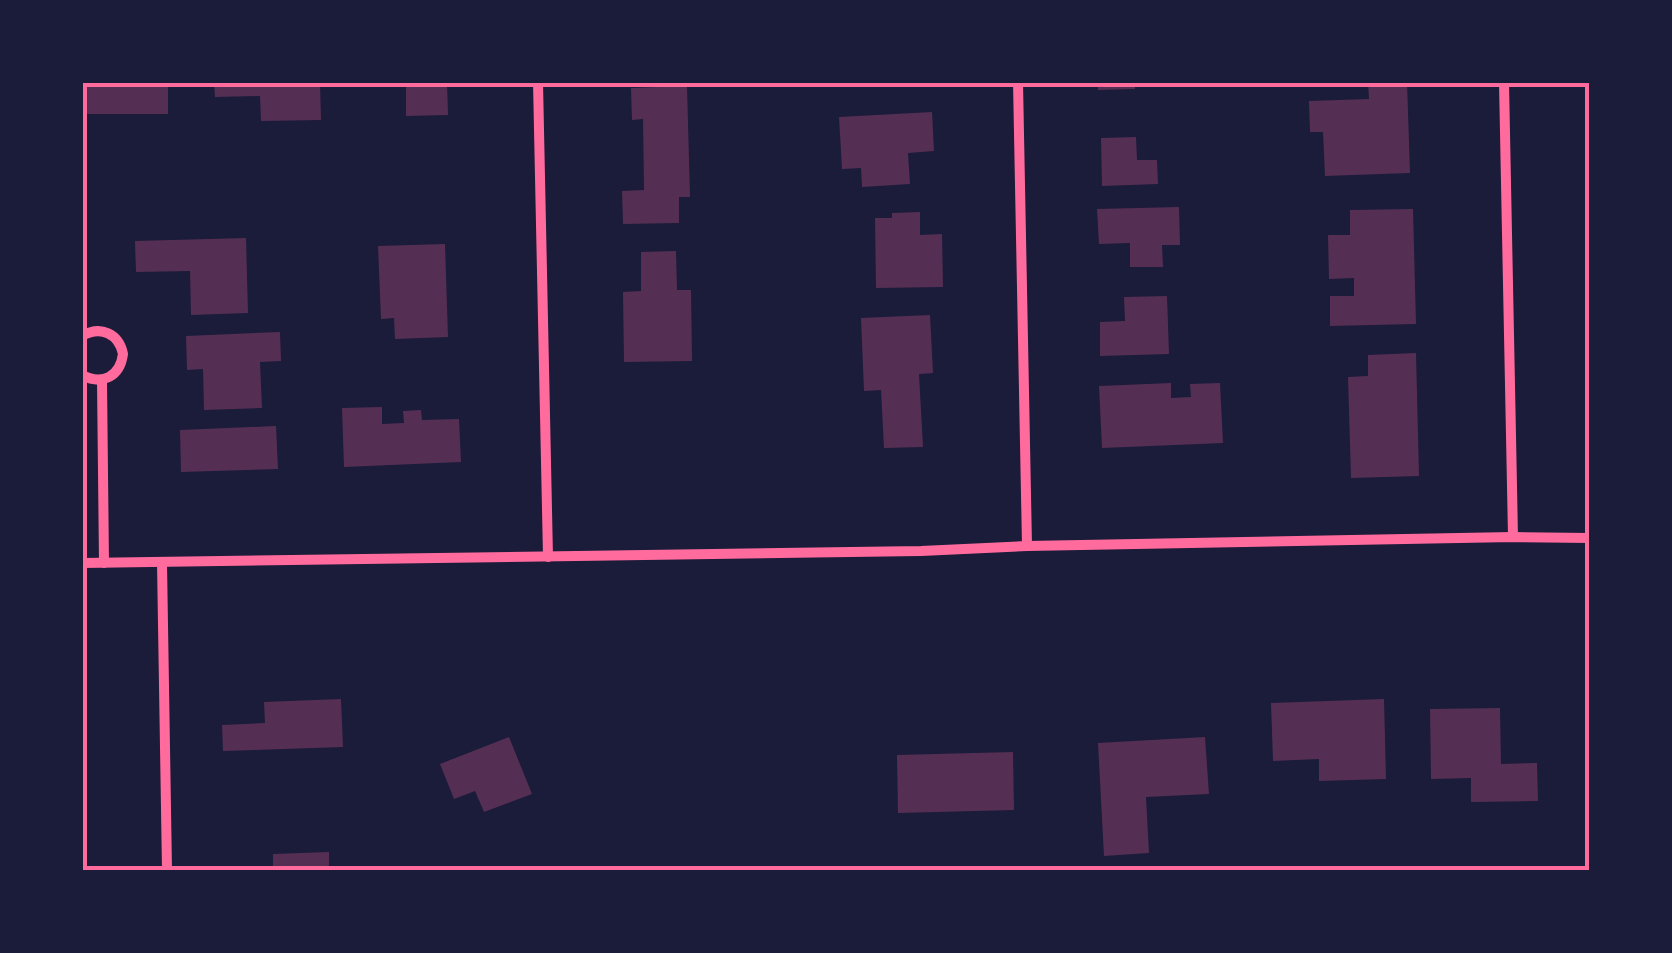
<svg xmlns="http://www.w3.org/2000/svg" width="1672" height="953" font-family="Overpass,sans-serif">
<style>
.building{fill:#542f53}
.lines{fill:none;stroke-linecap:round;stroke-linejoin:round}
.minor{stroke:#ff6b9d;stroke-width:10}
.neatline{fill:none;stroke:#ff6b9d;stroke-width:4}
</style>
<rect width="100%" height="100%" fill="#1b1b3a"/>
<!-- building -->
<g class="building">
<rect x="82" y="82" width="86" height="32"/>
<polygon points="214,82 320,82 321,120 261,121 260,96 215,97"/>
<polygon points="406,82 447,82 448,115 406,116"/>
<polygon points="1098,82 1135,82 1135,89 1098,90"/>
<polygon points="1368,82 1407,82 1410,173 1325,176 1323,132 1310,132 1309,101 1369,99"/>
<polygon points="687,86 690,197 679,197 679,223 623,224 622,191 644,190 643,119 632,120 631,88"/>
<polygon points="932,112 934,151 908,153 910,184 862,187 861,168 842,169 839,117"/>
<polygon points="1136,137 1137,160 1157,160 1158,184 1102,186 1101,138"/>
<polygon points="1179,207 1180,245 1162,245 1163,267 1130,267 1130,243 1099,244 1097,209"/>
<polygon points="1413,209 1416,324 1330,326 1330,296 1354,296 1354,278 1329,279 1328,235 1350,235 1350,210"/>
<polygon points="920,212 920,235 942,234 943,287 876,288 875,218 892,218 892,213"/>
<polygon points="246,238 248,313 191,315 190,271 136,272 135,241"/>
<polygon points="445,244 448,337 395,339 394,318 381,319 378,246"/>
<polygon points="676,251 677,290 691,290 692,361 624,362 623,292 641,291 641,252"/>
<polygon points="1167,296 1169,354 1100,356 1100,322 1125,321 1124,297"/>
<polygon points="930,315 933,373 919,374 923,447 884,448 881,390 864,391 861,318"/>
<polygon points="280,332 281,361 260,362 262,408 204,410 203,369 187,370 186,336"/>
<polygon points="1416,353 1419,476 1351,478 1348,377 1368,376 1368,355"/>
<polygon points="1171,383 1171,398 1191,397 1190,384 1220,383 1223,443 1102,448 1099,386"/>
<polygon points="382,407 382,424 404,423 403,411 421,410 422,420 459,419 461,462 344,467 342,408"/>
<polygon points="276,426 278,469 181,472 180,430"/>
<polygon points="341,699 343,747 223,751 222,725 265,723 264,702"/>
<polygon points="1384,699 1386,779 1319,781 1319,759 1273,761 1271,703"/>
<polygon points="1500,708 1501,764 1537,763 1538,801 1471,802 1471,778 1431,779 1430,709"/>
<polygon points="509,737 532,794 484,812 475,791 454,799 440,764"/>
<polygon points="1205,737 1209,794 1146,797 1149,853 1104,856 1098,743"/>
<polygon points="1013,752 1014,810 898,813 897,755"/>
<polygon points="329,852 329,870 273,870 273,854"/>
</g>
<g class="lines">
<!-- minor -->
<g class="minor">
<polyline points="538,82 548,557"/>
<polyline points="1018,82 1027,546"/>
<polyline points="1504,82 1513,537"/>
<path d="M 82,336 C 101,325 119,334 123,354 C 120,376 103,386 82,375"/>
<polyline points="102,381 104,563"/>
<polyline points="82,563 921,551 1027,546 1513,537 1590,538"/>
<polyline points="162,563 167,870"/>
</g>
</g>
<!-- border -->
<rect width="1672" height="953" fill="none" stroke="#1b1b3a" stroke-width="170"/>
<rect x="85" y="85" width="1502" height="783" class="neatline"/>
</svg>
